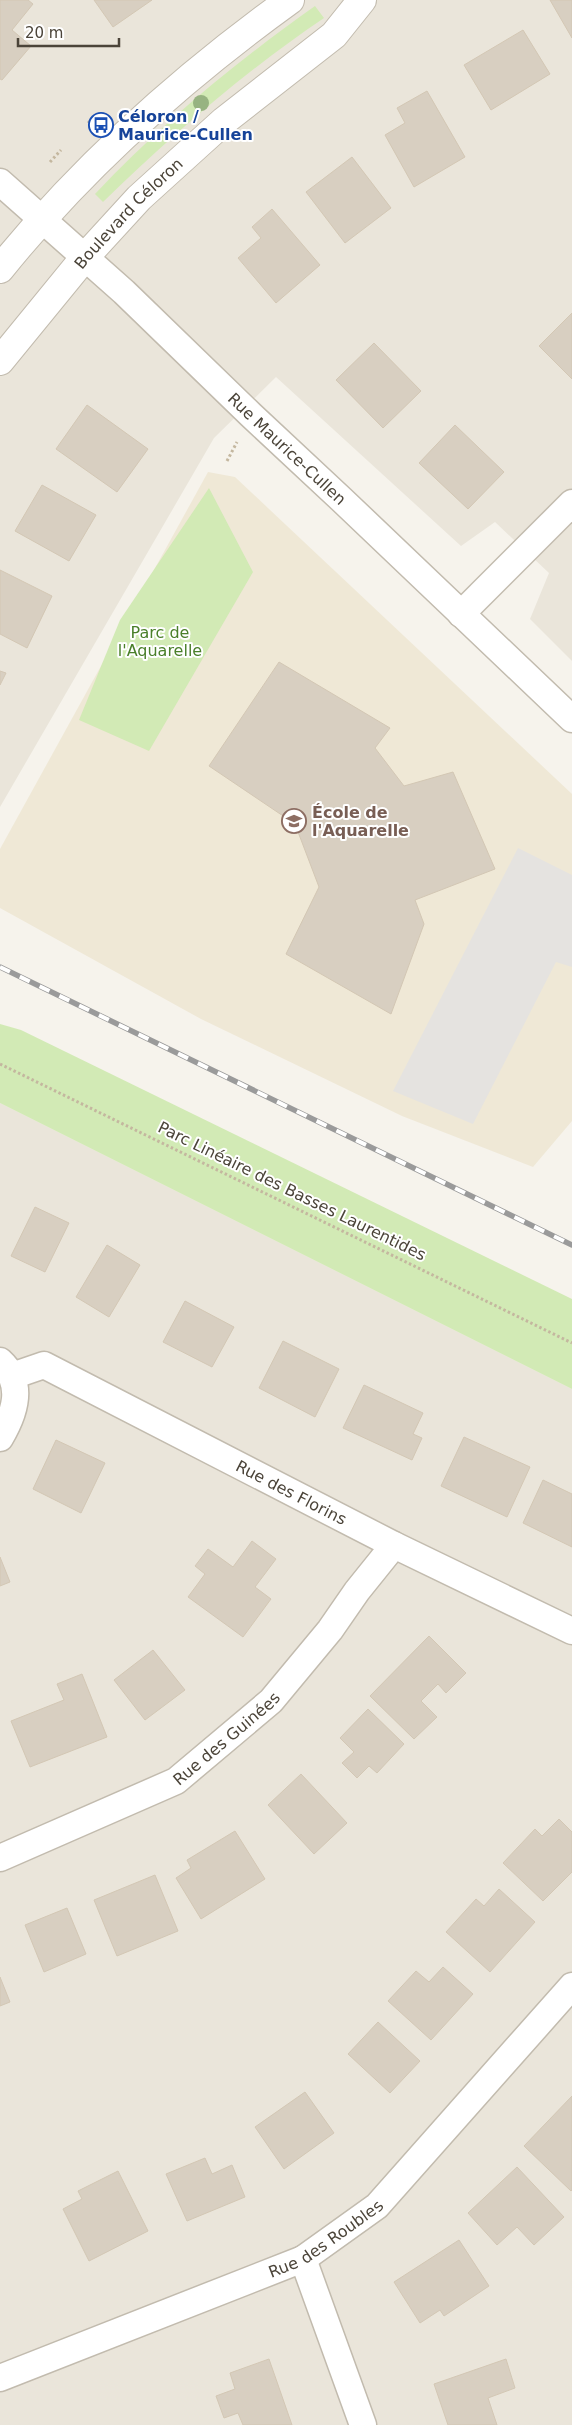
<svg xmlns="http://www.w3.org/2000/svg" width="572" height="2425" font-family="'DejaVu Sans',sans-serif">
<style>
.residential{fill:#eae5da}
.education{fill:#efe8d6}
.green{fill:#d2eab5}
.parking{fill:#e5e3e0}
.building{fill:#d8cfc1;stroke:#d3c7b4}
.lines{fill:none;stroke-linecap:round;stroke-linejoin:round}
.minor-casing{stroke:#c2bbae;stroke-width:29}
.tertiary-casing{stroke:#c2bbae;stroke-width:30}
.path{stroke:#c4b79f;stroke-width:3;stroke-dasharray:2.5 2.5;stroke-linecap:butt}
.minor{stroke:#fff;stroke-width:26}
.tertiary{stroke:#fff;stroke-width:28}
.rail-casing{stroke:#9a9a9a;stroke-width:5.5}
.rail{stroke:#fff;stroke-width:4;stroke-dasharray:11;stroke-linecap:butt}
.tree{fill:#97b381}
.labels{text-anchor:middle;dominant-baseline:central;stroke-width:4;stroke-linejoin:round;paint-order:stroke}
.transit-label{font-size:16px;font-weight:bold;fill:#164399;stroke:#fff;text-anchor:start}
.street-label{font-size:16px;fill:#4b4439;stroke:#fff}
.park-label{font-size:16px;fill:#4a7f2a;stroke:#fff}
.education-label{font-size:16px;font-weight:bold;fill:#785e54;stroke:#fff;text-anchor:start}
</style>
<rect width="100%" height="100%" fill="#f6f3ec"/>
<!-- residential -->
<g class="residential">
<polygon points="0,0 572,0 572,661 530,619 549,573 495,522 461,546 276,377 214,438 0,807"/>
<polygon points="0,1103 572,1389 572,2425 0,2425"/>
</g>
<!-- education -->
<polygon class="education" points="208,472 235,477 572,794 572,1121 533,1167 402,1116 201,1019 0,908 0,849"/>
<!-- green -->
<g class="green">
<path d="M 315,6 L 324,18 C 244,72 172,135 103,202 L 95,194 C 161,124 236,62 315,6 Z"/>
<polygon points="209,488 253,572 149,751 79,720 120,620"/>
<polygon points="0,1024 21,1030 572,1299 572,1389 0,1103"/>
</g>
<!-- parking -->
<polygon class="parking" points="518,848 572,875 572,967 556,962 473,1124 393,1091"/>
<!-- building -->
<g class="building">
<polygon points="0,0 28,0 33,4 12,30 31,46 2,80 0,79"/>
<polygon points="94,0 152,0 113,27"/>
<polygon points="550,0 572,0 572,38"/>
<polygon points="523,30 550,74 491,110 464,65"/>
<polygon points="427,91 465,157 414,187 385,135 405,123 397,108"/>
<polygon points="352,157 391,208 345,243 306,192"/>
<polygon points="272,209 320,265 276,303 238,258 261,238 252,227"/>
<polygon points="572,313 572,379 539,346"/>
<polygon points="374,343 421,391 383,428 336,380"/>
<polygon points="87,405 148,449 117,492 56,449"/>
<polygon points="455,425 504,472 468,509 419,463"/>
<polygon points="42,485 96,515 69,561 15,531"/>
<polygon points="0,570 52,596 27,648 0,634"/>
<polygon points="279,662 390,728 375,748 404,786 453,772 495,869 415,900 424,924 391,1014 286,954 319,887 295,824 209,766"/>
<polygon points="0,671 6,673 0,685"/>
<polygon points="35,1207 69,1223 45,1272 11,1256"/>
<polygon points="107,1245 140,1265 109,1317 76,1297"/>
<polygon points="185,1301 234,1327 212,1367 163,1342"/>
<polygon points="283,1341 339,1369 315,1417 259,1388"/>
<polygon points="364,1385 423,1413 413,1434 422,1438 412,1460 343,1428"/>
<polygon points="464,1437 530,1467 507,1517 441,1486"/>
<polygon points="56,1440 105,1463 81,1513 33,1489"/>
<polygon points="543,1480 572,1494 572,1547 523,1523"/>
<polygon points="252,1541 276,1559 255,1587 271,1599 243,1637 188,1597 205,1574 195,1566 208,1549 233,1567"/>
<polygon points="0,1557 10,1582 0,1586"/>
<polygon points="429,1636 466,1673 446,1693 438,1684 421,1701 437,1717 414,1739 370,1696"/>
<polygon points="153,1650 185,1690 145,1720 114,1680"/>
<polygon points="82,1674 107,1737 30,1767 11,1721 64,1700 57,1684"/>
<polygon points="368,1709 404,1744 377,1773 369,1766 357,1778 342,1763 354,1752 340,1738"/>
<polygon points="301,1774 347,1823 314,1854 268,1805"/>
<polygon points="559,1819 572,1832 572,1872 543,1901 503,1863 535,1829 542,1836"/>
<polygon points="235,1831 265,1879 201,1919 176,1878 191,1868 187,1860"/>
<polygon points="155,1875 178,1931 117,1956 94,1900"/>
<polygon points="499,1889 535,1922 490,1972 446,1932 476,1899 484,1906"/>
<polygon points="67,1908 86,1954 44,1972 25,1925"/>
<polygon points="443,1967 473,1994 431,2040 388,2001 416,1971 429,1982"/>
<polygon points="0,1977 10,2002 0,2006"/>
<polygon points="378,2022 420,2061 390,2093 348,2054"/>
<polygon points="305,2092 334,2133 284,2169 255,2127"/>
<polygon points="572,2096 572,2190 571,2191 524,2146"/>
<polygon points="205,2158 212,2174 232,2165 245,2197 187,2221 166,2174"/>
<polygon points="517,2167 564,2217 534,2245 517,2227 497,2245 468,2213"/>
<polygon points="118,2171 148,2231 89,2261 63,2209 82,2199 78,2191"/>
<polygon points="459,2240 489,2286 444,2316 440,2310 420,2323 394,2282"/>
<polygon points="269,2359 292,2425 243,2425 238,2413 224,2418 216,2396 235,2389 230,2373"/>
<polygon points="506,2359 515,2388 488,2398 497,2425 448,2425 434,2384"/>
</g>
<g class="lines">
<defs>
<g id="minor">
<path id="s1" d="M 0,182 L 124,292 L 251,415 L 341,499 L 572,719"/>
<polyline points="461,614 572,503"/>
<path d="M 0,1361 C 25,1384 15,1413 0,1438"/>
<path id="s2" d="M 12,1376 L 44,1365 L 394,1545 L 572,1631"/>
<path id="s3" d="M 0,1858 L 176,1781 L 271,1701 L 330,1630 L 357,1591 L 394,1545"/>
<polyline points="303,2259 363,2425"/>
<path id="s4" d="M 0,2378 L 303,2259 L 377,2206 L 572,1986"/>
</g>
<g id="tertiary">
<path d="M 0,269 C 83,166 182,78 290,0"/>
<path id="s5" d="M 0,361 L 85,257 L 139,198 L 224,121 L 334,35 L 362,0"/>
</g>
</defs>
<!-- minor casing -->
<use href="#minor" class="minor-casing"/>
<!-- tertiary casing -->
<use href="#tertiary" class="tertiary-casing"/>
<!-- path -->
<g class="path">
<polyline points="88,123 98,114"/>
<polyline points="50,162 61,150"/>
<polyline points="227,461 237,442"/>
<polyline points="0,1064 572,1343"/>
</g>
<!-- minor -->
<use href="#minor" class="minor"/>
<!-- tertiary -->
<use href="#tertiary" class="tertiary"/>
<defs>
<polyline id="rail" points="0,967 572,1245"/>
</defs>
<!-- rail casing -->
<use href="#rail" class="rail-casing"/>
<!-- rail -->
<use href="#rail" class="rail"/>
</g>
<!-- trees -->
<circle class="tree" cx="201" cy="103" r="8"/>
<!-- icons -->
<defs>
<symbol id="bus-ring" viewBox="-11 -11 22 22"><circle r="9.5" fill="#fff" stroke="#1a4fb4" stroke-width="1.5"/><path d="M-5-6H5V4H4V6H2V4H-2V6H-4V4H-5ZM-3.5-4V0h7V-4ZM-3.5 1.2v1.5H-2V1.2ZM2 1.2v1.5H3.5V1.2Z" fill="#1a4fb4"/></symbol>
<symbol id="school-ring" viewBox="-11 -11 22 22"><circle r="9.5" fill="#fff" stroke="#8d6e63" stroke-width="1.5"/><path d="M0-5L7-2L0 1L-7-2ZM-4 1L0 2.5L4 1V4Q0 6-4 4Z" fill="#8d6e63"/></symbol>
</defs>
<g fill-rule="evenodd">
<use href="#bus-ring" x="87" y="111" width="28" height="28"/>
<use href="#school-ring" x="280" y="807" width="28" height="28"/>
</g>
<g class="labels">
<!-- transit labels -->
<g class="transit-label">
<text x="118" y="116">Céloron /<tspan x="118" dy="18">Maurice-Cullen</tspan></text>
</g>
<!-- street labels -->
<g class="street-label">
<text stroke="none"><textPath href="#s5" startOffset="196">Boulevard Céloron</textPath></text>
<text stroke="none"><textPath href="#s1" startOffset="392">Rue Maurice-Cullen</textPath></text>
<text transform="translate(292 1191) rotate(26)">Parc Linéaire des Basses Laurentides</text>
<text stroke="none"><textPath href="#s2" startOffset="312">Rue des Florins</textPath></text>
<text stroke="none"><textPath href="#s3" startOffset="258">Rue des Guinées</textPath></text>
<text stroke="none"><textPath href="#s4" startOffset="355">Rue des Roubles</textPath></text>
</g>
<!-- park labels -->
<g class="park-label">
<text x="160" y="632">Parc de<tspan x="160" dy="18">l'Aquarelle</tspan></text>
</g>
<!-- education labels -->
<g class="education-label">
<text x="312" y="812">École de<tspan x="312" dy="18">l'Aquarelle</tspan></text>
</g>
</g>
<!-- scale -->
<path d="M18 38v8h101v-8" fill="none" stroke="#4b4439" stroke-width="2.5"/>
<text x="25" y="38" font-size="15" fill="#4b4439" stroke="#ffffff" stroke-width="4" paint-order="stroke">20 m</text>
</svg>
